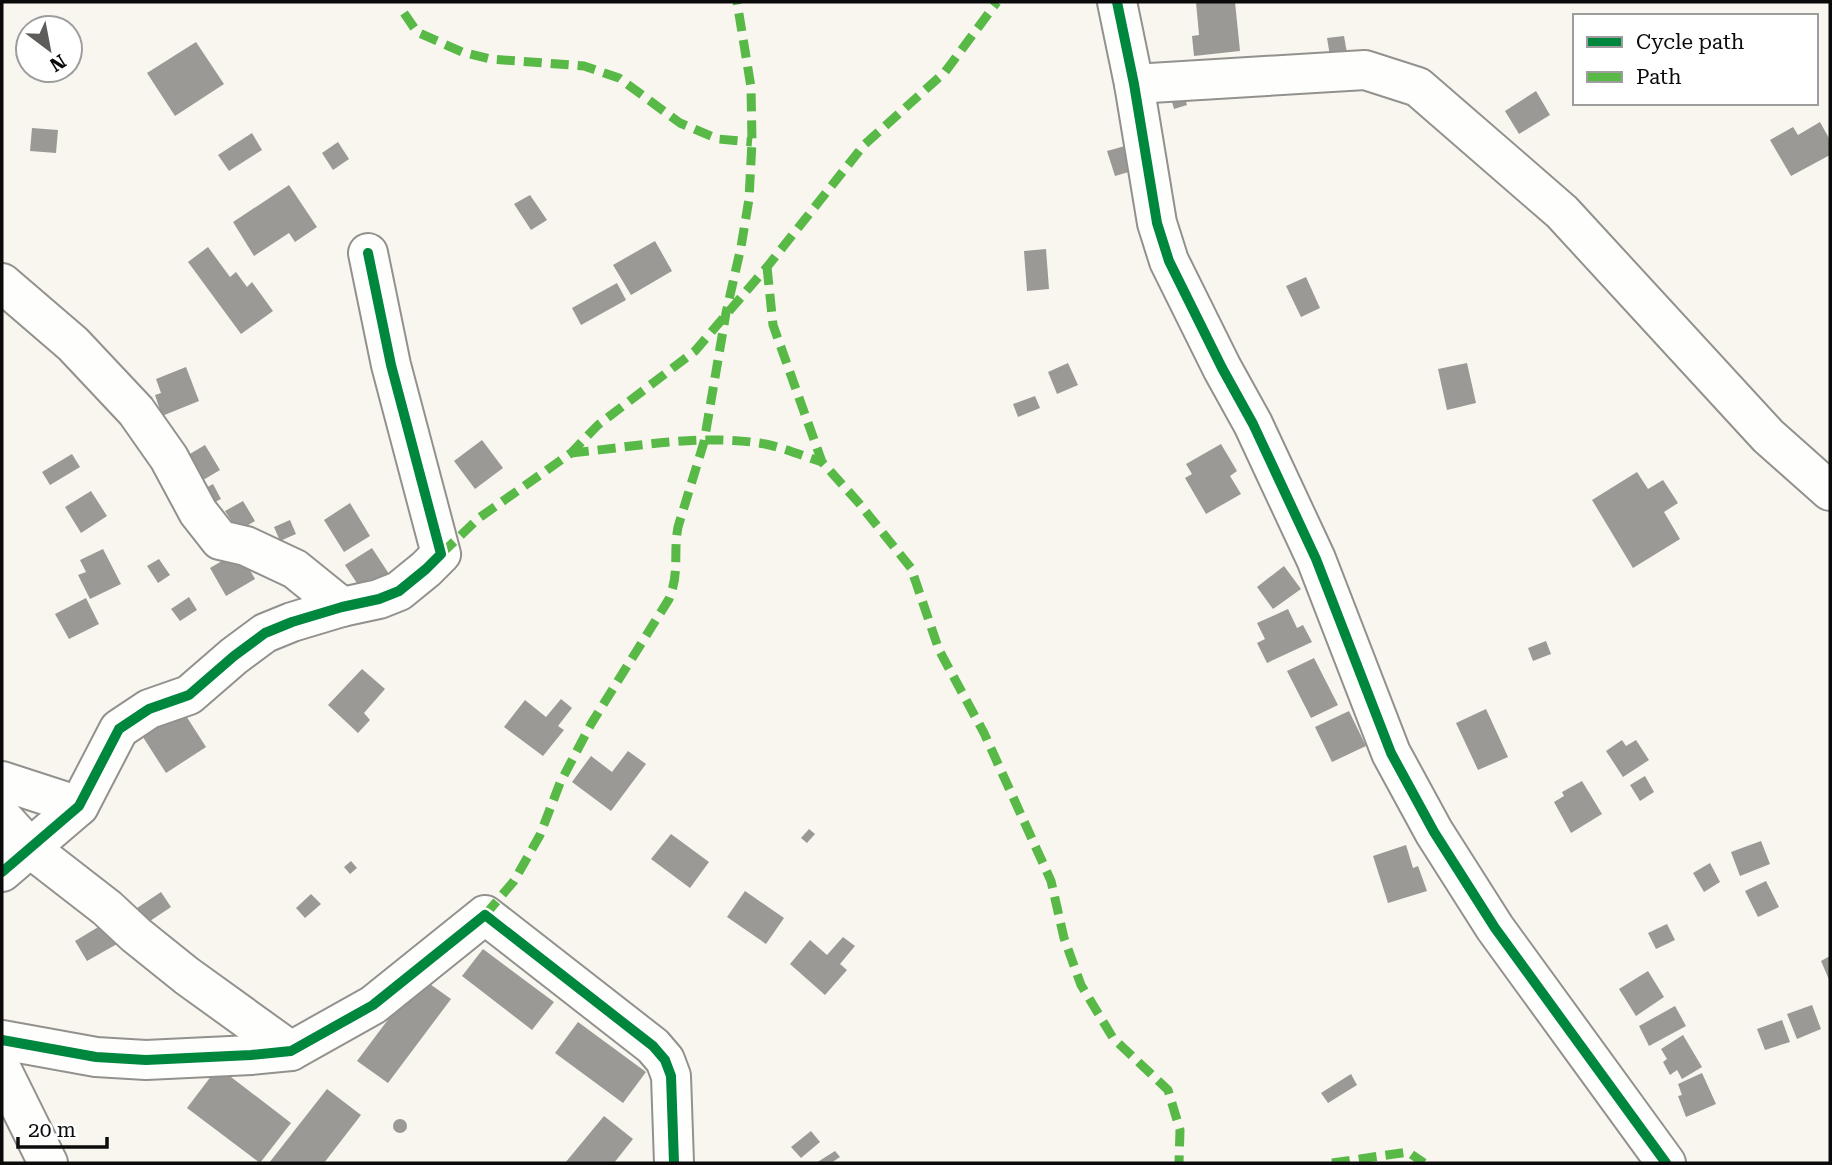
<svg xmlns="http://www.w3.org/2000/svg" width="1832" height="1165" font-family="'Roboto Serif',serif">
<style>
.building{fill:#9b9995}
.lines{fill:none;stroke-linecap:round;stroke-linejoin:round}
.minor-casing{stroke:#92918e;stroke-width:42}
.minor{stroke:#fefefd;stroke-width:38}
.quiet{stroke:#58b947;stroke-width:9;stroke-dasharray:18 9;stroke-linecap:butt}
.cycleway-casing{stroke:#fff;stroke-width:15}
.cycleway{stroke:#00873e;stroke-width:10}
</style>
<rect width="100%" height="100%" fill="#f8f6ef"/>
<!-- building -->
<g class="building">
<polygon points="1196,2 1235,2 1240,51 1194,56 1192,36 1199,35"/>
<polygon points="1344,36 1347,53 1330,56 1327,38"/>
<polygon points="196,42 224,84 175,116 147,73"/>
<polygon points="1183,91 1187,105 1174,109 1170,95"/>
<polygon points="1536,91 1550,115 1519,134 1505,111"/>
<polygon points="1820,122 1830,140 1830,155 1791,176 1770,140 1793,127 1798,135"/>
<polygon points="32,128 58,130 56,153 30,151"/>
<polygon points="252,133 262,150 229,171 218,155"/>
<polygon points="338,142 349,159 333,170 322,153"/>
<polygon points="1125,146 1132,171 1115,176 1107,151"/>
<polygon points="289,185 317,227 295,242 289,233 254,256 233,222"/>
<polygon points="530,195 547,220 531,230 514,204"/>
<polygon points="655,241 672,271 631,295 613,265"/>
<polygon points="208,247 230,277 236,272 247,287 252,282 273,311 241,334 188,262"/>
<polygon points="1046,249 1049,289 1027,291 1024,251"/>
<polygon points="1306,277 1320,308 1301,317 1286,286"/>
<polygon points="617,283 626,300 581,325 572,308"/>
<polygon points="1068,363 1078,385 1057,394 1048,372"/>
<polygon points="1467,363 1476,403 1447,410 1438,369"/>
<polygon points="186,367 199,401 162,416 155,395 161,393 156,379"/>
<polygon points="1035,396 1040,408 1018,417 1013,404"/>
<polygon points="482,440 503,468 475,489 454,461"/>
<polygon points="1221,444 1237,471 1230,476 1241,494 1206,514 1185,478 1192,474 1186,464"/>
<polygon points="205,445 220,470 193,486 178,461"/>
<polygon points="72,454 80,467 50,485 42,472"/>
<polygon points="1637,472 1648,489 1663,480 1678,503 1664,512 1680,539 1633,568 1592,500"/>
<polygon points="213,484 221,499 203,508 195,494"/>
<polygon points="91,491 107,516 81,533 65,507"/>
<polygon points="243,501 255,521 238,531 225,511"/>
<polygon points="350,503 370,536 344,552 324,520"/>
<polygon points="290,520 296,534 280,541 274,527"/>
<polygon points="372,548 391,577 364,594 345,565"/>
<polygon points="103,549 121,584 90,599 78,575 86,572 80,560"/>
<polygon points="239,551 255,579 226,596 210,568"/>
<polygon points="159,559 170,575 158,583 147,566"/>
<polygon points="1284,566 1301,589 1273,609 1257,587"/>
<polygon points="189,597 197,610 180,621 171,609"/>
<polygon points="86,598 99,624 69,639 55,614"/>
<polygon points="1288,609 1297,628 1303,625 1312,642 1267,663 1257,643 1265,639 1257,623"/>
<polygon points="1546,641 1551,654 1533,661 1528,648"/>
<polygon points="1314,658 1338,705 1311,718 1287,671"/>
<polygon points="362,669 385,689 364,713 370,720 358,733 328,705"/>
<polygon points="561,699 572,708 558,726 564,730 543,756 504,727 525,700 546,717"/>
<polygon points="181,708 206,747 166,773 141,734"/>
<polygon points="1486,709 1508,757 1478,770 1456,723"/>
<polygon points="1349,711 1366,746 1332,762 1315,727"/>
<polygon points="1622,740 1626,746 1636,740 1649,760 1623,777 1606,751"/>
<polygon points="628,751 646,764 611,811 572,782 591,756 612,772"/>
<polygon points="1645,776 1654,792 1640,801 1630,785"/>
<polygon points="1582,781 1602,814 1571,833 1554,802 1564,796 1562,792"/>
<polygon points="809,829 815,834 807,843 801,838"/>
<polygon points="671,834 709,862 690,888 651,859"/>
<polygon points="1761,841 1770,864 1740,876 1731,852"/>
<polygon points="1406,845 1413,868 1418,866 1427,891 1388,903 1373,856"/>
<polygon points="351,861 357,868 350,874 344,867"/>
<polygon points="1710,863 1720,882 1704,892 1693,873"/>
<polygon points="1766,881 1779,907 1758,917 1745,891"/>
<polygon points="745,891 784,918 766,944 727,917"/>
<polygon points="161,892 171,907 141,927 131,912"/>
<polygon points="311,894 321,904 305,918 296,908"/>
<polygon points="105,923 117,944 87,961 75,941"/>
<polygon points="1667,924 1675,940 1656,949 1648,933"/>
<polygon points="843,937 855,946 840,964 847,970 825,995 790,964 810,940 827,955"/>
<polygon points="483,949 554,1002 532,1030 462,976"/>
<polygon points="1830,956 1830,982 1821,961"/>
<polygon points="1648,971 1664,997 1636,1016 1619,989"/>
<polygon points="420,977 451,999 388,1083 357,1061"/>
<polygon points="1812,1005 1821,1029 1797,1039 1787,1014"/>
<polygon points="1675,1006 1686,1026 1649,1046 1639,1026"/>
<polygon points="1782,1020 1790,1042 1765,1050 1757,1029"/>
<polygon points="578,1022 646,1072 623,1103 555,1053"/>
<polygon points="1683,1035 1702,1067 1682,1079 1677,1070 1670,1075 1663,1062 1667,1059 1661,1049"/>
<polygon points="218,1067 291,1123 260,1163 187,1108"/>
<polygon points="1702,1073 1716,1104 1686,1117 1678,1096 1682,1095 1678,1084"/>
<polygon points="1351,1074 1357,1085 1328,1103 1321,1093"/>
<polygon points="327,1089 361,1115 324,1163 269,1163"/>
<polygon points="604,1116 633,1139 614,1163 565,1163"/>
<circle cx="400" cy="1126" r="7"/>
<polygon points="811,1131 820,1142 801,1158 791,1147"/>
<polygon points="835,1151 840,1157 831,1163 816,1163"/>
</g>
<g class="lines">
<defs>
<g id="minor">
<polyline points="1117,2 1134,84 1157,223 1169,261 1222,368 1253,424 1316,559 1391,753 1434,832 1495,928 1666,1163"/>
<polyline points="1134,84 1365,70 1418,87 1562,212 1768,436 1830,491"/>
<polyline points="2,283 73,344 136,411 169,458 198,512 220,540 246,546 295,569 342,607"/>
<polyline points="2,781 79,806"/>
<polyline points="2,817 31,849 107,908 136,935 187,976 291,1051"/>
<polyline points="2,872 79,806 119,729 149,709 189,695 234,656 265,633 292,622 342,607 379,599 399,591 426,569 441,554 391,365 368,253"/>
<polyline points="2,1040 96,1057 146,1060 251,1055 291,1051 373,1005 485,915 653,1046 665,1060 671,1076 674,1163"/>
<polyline points="2,1070 48,1163"/>
</g>
</defs>
<!-- minor casing -->
<use href="#minor" class="minor-casing"/>
<!-- minor -->
<use href="#minor" class="minor"/>
<!-- quiet -->
<g class="quiet">
<polyline points="404,13 417,32 462,52 490,59 584,66 619,78 680,123 718,139 752,142"/>
<polyline points="767,267 773,325 822,462 858,502 911,568 939,650 984,733 1051,881 1064,938 1081,985 1113,1038 1168,1090 1180,1130 1179,1163"/>
<path d="M 571,453 C 634,447 702,433 765,444 C 784,448 803,456 822,462"/>
<polyline points="441,554 479,518 571,453 598,425 695,351 767,267 864,145 945,72 997,2"/>
<path d="M 485,915 L 514,881 L 540,835 L 560,783 L 591,724 L 669,599 C 680,572 673,554 678,527 L 704,442 L 726,313 L 741,247 L 749,199 L 752,142 L 751,87 L 737,2"/>
<polyline points="1332,1163 1408,1152 1424,1163"/>
</g>
<defs>
<g id="cycleway">
<polyline points="1117,2 1134,84 1157,223 1169,261 1222,368 1253,424 1316,559 1391,753 1434,832 1495,928 1666,1163"/>
<polyline points="2,872 79,806 119,729 149,709 189,695 234,656 265,633 292,622 342,607 379,599 399,591 426,569 441,554 391,365 368,253"/>
<polyline points="2,1040 96,1057 146,1060 251,1055 291,1051 373,1005 485,915 653,1046 665,1060 671,1076 674,1163"/>
</g>
</defs>
<!-- cycleway casing -->
<use href="#cycleway" class="cycleway-casing"/>
<!-- cycleway -->
<use href="#cycleway" class="cycleway"/>
</g>
<!-- border -->
<rect width="1832" height="1165" fill="none" stroke="#0b0b0b" stroke-width="7"/>
<!-- legend -->
<rect x="1573" y="14" width="245" height="91" fill="#ffffff" stroke="#9d9d9d" stroke-width="2"/>
<rect x="1587" y="37" width="35" height="10" fill="#00873e" stroke="#9d9d9d" stroke-width="2"/>
<text x="1636" y="49" font-size="21" fill="#0b0b0b">Cycle path</text>
<rect x="1587" y="72" width="35" height="10" fill="#58b947" stroke="#9d9d9d" stroke-width="2"/>
<text x="1636" y="84" font-size="21" fill="#0b0b0b">Path</text>
<!-- north arrow -->
<g transform="translate(49 49) rotate(148)"><circle r="33" fill="#ffffff" stroke="#9d9d9d" stroke-width="2"/>
<path d="M0-5L12 26L0 18L-12 26Z" fill="#5e5d5b"/>
<text y="-10" font-size="19" font-weight="bold" text-anchor="middle" fill="#0b0b0b">N</text>
</g>
<!-- scale -->
<path d="M18 1137v10h89v-10" fill="none" stroke="#0b0b0b" stroke-width="3.5"/>
<text x="28" y="1137" font-size="21" fill="#0b0b0b" stroke="#ffffff" stroke-width="5" paint-order="stroke">20 m</text>
</svg>
